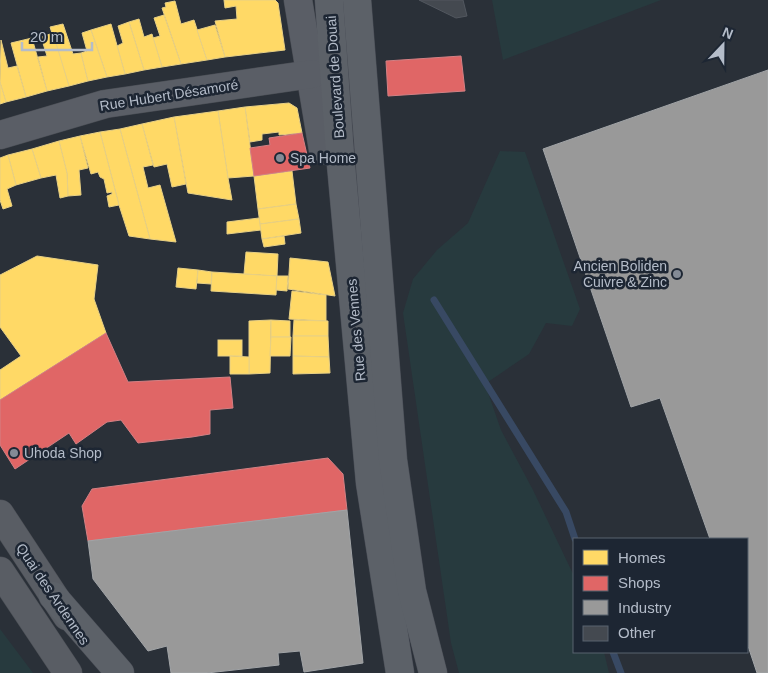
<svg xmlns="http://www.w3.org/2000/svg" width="768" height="673" font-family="Arial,sans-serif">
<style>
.green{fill:#273a3e}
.homes{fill:#ffd966;stroke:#e8d084}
.shops{fill:#e06666;stroke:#d38084}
.industry{fill:#999;stroke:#a1a4a7}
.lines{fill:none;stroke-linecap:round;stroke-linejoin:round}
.stream{stroke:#384963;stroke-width:7}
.building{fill:#444950;stroke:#52575f}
.street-casing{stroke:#484c53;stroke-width:29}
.secondary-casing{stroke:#484c53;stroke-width:29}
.primary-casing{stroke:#484c55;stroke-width:29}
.street{stroke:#5a5e66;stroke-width:28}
.secondary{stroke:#595d64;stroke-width:28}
.primary{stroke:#5c6168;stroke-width:28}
.poi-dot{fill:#848b96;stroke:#1d2633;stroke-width:2}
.labels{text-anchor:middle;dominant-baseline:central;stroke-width:5;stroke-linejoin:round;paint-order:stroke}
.street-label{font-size:14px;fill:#b4bcc9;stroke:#1d2633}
.poi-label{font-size:14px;fill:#b4bcc9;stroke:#1d2633;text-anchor:start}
</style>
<rect width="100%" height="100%" fill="#2a3038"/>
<!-- green -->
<g class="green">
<polygon points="492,0 661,0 503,60"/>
<polygon points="500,151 525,152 580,309 572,326 546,323 529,354 485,384 501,430 533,490 574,576 574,652 604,652 609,673 459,673 451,643 403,313 413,279 437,250 468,223"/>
<polygon points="0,629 33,673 0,673"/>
</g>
<!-- homes -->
<g class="homes">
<polygon points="224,0 275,0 278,3 285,50 225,57 215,21 237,19 236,6 225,8"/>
<polygon points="175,1 181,24 194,20 207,60 181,64 162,8 166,7 165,3"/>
<polygon points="164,15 181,64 162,67 153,38 160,36 154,18"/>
<polygon points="139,19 144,37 152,34 162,67 144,70 129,22"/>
<polygon points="129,22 144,70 125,74 117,46 123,43 118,26"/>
<polygon points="63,24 73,54 81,53 88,81 69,86 50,27"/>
<polygon points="111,24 125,74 107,77 91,30"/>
<polygon points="215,25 225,57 207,60 197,30"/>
<polygon points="91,30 107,77 88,81 81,53 87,51 82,33"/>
<polygon points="53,33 69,86 47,91 38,57 47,56 41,37"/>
<polygon points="32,38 47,91 26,97 11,43"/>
<polygon points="1,40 8,68 17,66 26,97 6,102 0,82"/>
<polygon points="0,82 6,102 0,104"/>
<polygon points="289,103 297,108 302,133 279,135 279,132 262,134 262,140 250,142 245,107"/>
<polygon points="245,107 254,176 228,178 218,111"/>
<polygon points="218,111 228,178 232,200 188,193 174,117"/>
<polygon points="174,117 186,184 172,187 167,164 154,167 142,124"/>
<polygon points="142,124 153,165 143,167 148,188 160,185 176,242 150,239 120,129"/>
<polygon points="120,129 150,239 129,236 119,205 100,132"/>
<polygon points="100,132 119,205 109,207 107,196 112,194 112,192 107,193 104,179 100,177 98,172 91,174 80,136"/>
<polygon points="80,136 88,168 79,170 81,195 68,196 67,173 59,141"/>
<polygon points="59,141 67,173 68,196 60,198 56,175 41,178 32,149"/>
<polygon points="32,149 41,178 16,185 8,155"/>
<polygon points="8,155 16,185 7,189 12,206 3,209 0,200 0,158"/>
<polygon points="292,171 296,204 258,209 254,176"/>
<polygon points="296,204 299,219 260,224 258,209"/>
<polygon points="259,218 261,230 227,234 227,222"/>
<polygon points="299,219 301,233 262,239 260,224"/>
<polygon points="284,236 285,244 264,247 262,239"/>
<polygon points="246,252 278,254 277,276 244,274"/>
<polygon points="37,256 98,265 94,299 106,333 0,400 0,370 21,356 0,327 0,275"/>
<polygon points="290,258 328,262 335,296 288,289"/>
<polygon points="178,268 198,270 196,289 176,287"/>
<polygon points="198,270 212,272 211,284 197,283"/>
<polygon points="212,272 277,276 276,295 211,291"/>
<polygon points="277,276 288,276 287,291 276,290"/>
<polygon points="292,291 326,295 326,321 289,319"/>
<polygon points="271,320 270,373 249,374 249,321"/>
<polygon points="271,320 290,321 290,337 271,337"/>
<polygon points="294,320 328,321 328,336 293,336"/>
<polygon points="293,336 328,336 329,357 293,356"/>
<polygon points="271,337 291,337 290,356 270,356"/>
<rect x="218" y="340" width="24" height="16"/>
<polygon points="230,356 249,357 249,374 230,374"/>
<polygon points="293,356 329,357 330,373 293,374"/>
</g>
<!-- shops -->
<g class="shops">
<polygon points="461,56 465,91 388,96 386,61"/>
<polygon points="302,133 310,168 254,176 250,148 270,145 269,138"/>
<polygon points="106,333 128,382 230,377 233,408 210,410 210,434 192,437 138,443 121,420 107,422 76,444 69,433 15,469 0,445 0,400"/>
<polygon points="328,458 343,474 347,510 88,541 82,506 92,489"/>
</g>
<!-- industry -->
<g class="industry">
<polygon points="768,70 768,673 757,673 747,643 747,539 710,539 660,398 631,407 543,149"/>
<polygon points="347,510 363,663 304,672 300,651 278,653 279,665 207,673 171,673 167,646 148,651 93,579 88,541"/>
</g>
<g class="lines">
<!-- stream -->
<g class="stream">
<polyline points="434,300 566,512 575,539"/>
<polyline points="613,652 621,673"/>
</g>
</g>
<!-- building -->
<polygon class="building" points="419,0 463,0 467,16 456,18"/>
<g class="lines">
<defs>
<g id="street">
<polyline points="298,0 323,150 340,154"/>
<polyline points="0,135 105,104 312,74"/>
</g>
<g id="secondary">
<polyline points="0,514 67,616"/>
<polyline points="0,571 68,673"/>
</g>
<g id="primary">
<polyline points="329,0 340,154 370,483 400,673"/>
<polyline points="357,0 393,460 412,591 433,673"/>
<polyline points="53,596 120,673"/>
</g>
</defs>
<!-- street casing -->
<use href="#street" class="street-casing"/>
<!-- secondary casing -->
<use href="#secondary" class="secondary-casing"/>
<!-- primary casing -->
<use href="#primary" class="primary-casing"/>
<!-- street -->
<use href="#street" class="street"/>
<!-- secondary -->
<use href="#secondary" class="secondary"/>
<!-- primary -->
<use href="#primary" class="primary"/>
</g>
<!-- markers -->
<g class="poi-dot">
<circle cx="280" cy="158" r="5"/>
<circle cx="677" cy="274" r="5"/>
<circle cx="14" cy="453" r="5"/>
</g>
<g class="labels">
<!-- street labels -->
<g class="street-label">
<text transform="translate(335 77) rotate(-94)">Boulevard de Douai</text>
<text transform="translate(169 95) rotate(-9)">Rue Hubert Désamoré</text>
<text transform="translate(356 330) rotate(-95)">Rue des Vennes</text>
<text transform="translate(53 594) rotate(56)">Quai des Ardennes</text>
</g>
<!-- poi labels -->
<g class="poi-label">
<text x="290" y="158">Spa Home</text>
<text x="667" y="266" text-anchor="end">Ancien Boliden<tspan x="667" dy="16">Cuivre &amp; Zinc</tspan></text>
<text x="24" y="453">Uhoda Shop</text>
</g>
</g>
<!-- legend -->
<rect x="573" y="538" width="175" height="115" fill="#1d2633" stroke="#59626f"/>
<rect x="583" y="550" width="25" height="15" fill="#ffd966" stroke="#59626f"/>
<text x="618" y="563" font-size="15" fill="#b4bcc9">Homes</text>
<rect x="583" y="576" width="25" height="15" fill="#e06666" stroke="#59626f"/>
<text x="618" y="588" font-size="15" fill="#b4bcc9">Shops</text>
<rect x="583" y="600" width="25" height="15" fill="#999999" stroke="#59626f"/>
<text x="618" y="613" font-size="15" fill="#b4bcc9">Industry</text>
<rect x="583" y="626" width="25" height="15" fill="#444950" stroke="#59626f"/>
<text x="618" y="638" font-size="15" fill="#b4bcc9">Other</text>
<!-- north arrow -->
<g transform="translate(723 45) rotate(22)" stroke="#1d2633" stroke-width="4" paint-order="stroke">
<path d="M0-4L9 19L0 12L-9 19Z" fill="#b4bcc9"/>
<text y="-8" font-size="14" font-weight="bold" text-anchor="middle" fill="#b4bcc9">N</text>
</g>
<!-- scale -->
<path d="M22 42v8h70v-8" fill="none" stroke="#b4bcc9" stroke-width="2.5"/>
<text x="30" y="42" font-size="15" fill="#b4bcc9" stroke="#1d2633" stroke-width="4" paint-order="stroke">20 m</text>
</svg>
